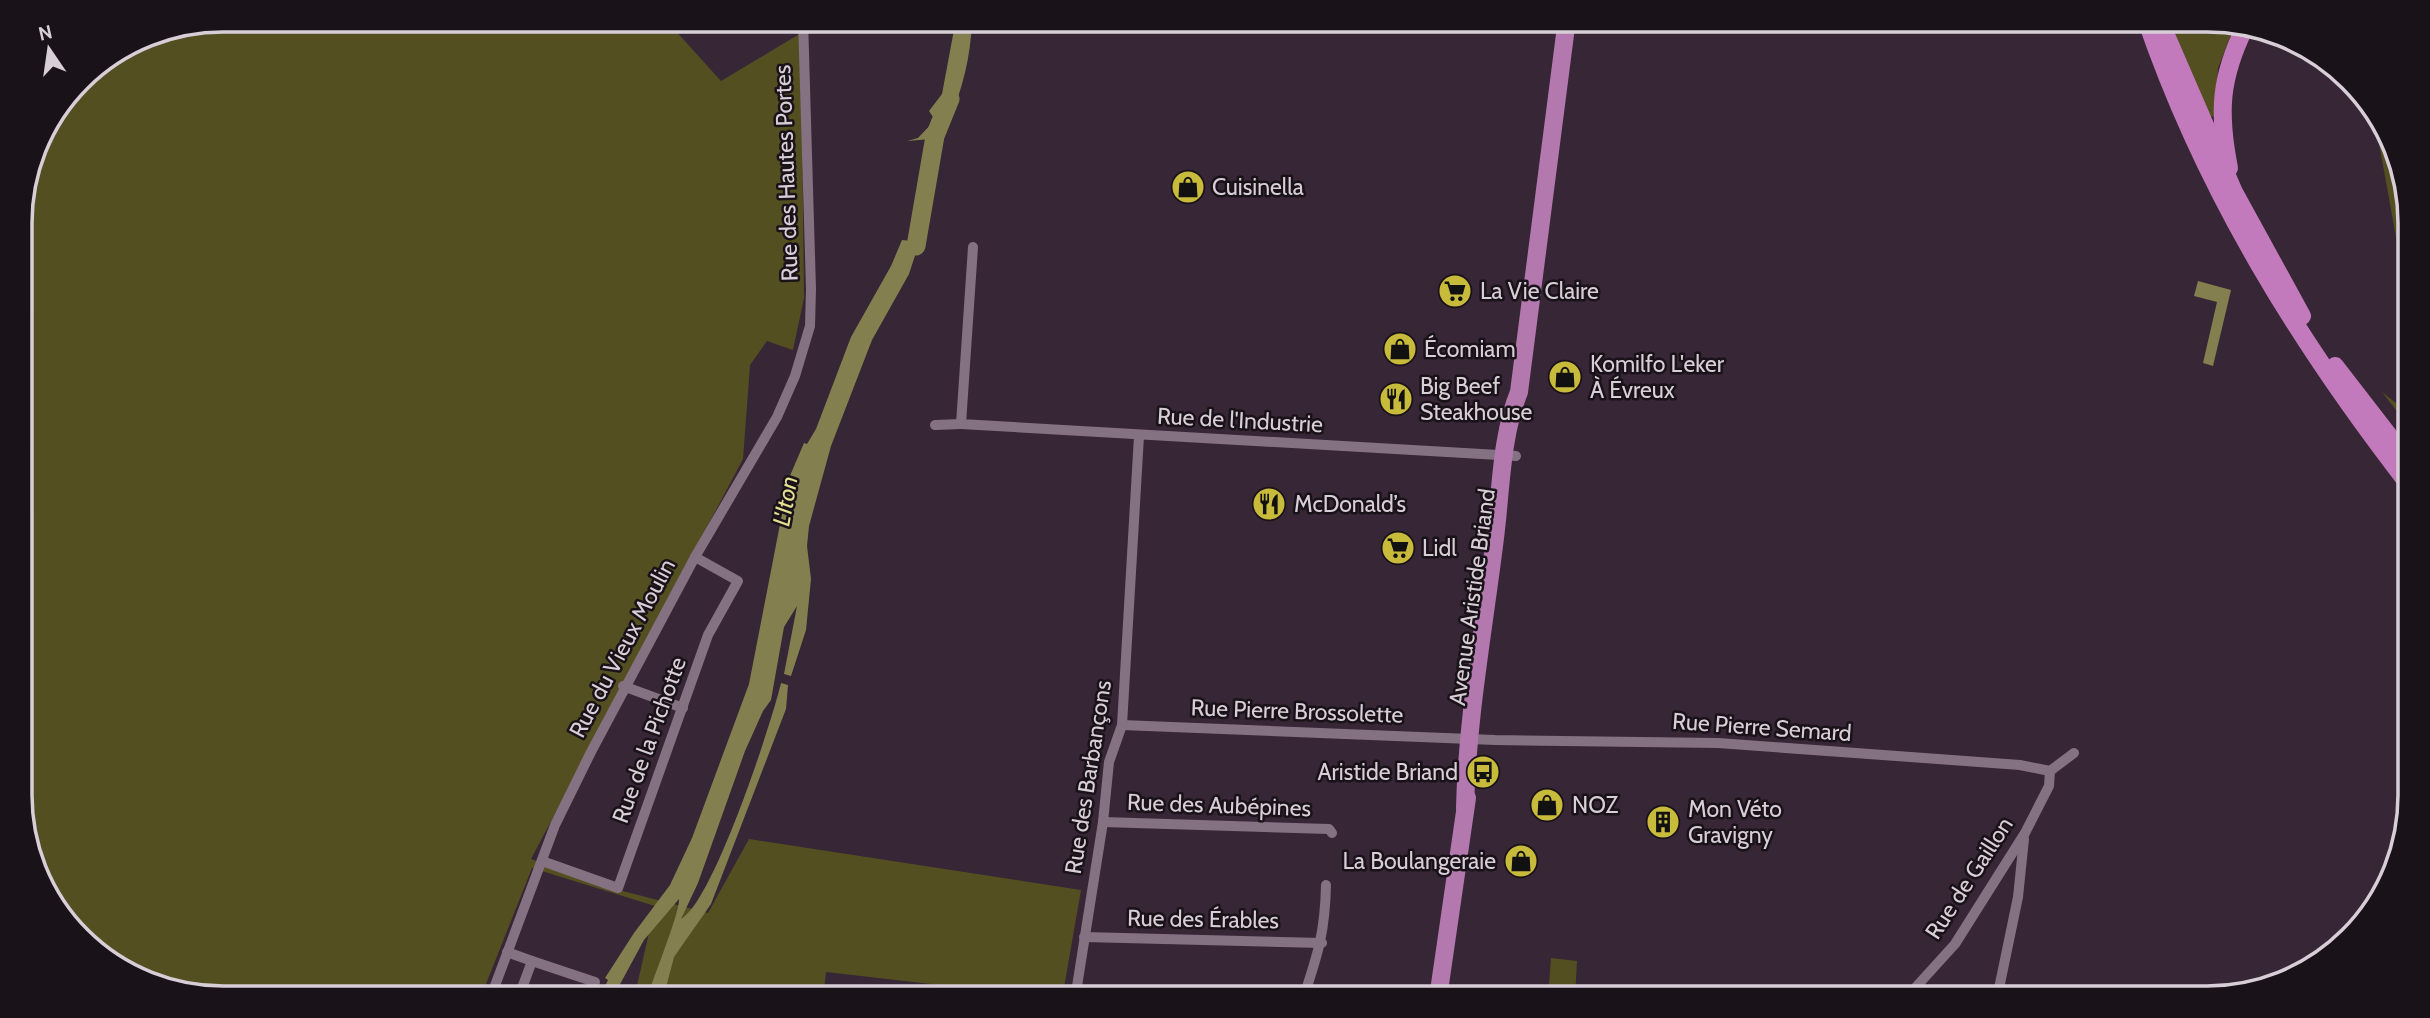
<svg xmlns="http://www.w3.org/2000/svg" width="2430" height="1018" font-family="Cabin,sans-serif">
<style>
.green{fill:#544f21}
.water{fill:#847f4f}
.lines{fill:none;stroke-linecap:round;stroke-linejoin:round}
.river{stroke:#847f4f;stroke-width:19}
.minor{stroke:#847182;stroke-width:10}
.primary{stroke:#b378ae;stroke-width:18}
.trunk{stroke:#c37abc;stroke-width:18}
.labels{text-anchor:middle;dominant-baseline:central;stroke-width:5;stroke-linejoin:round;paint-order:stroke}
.street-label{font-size:23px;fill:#d8ced7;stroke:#191219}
.poi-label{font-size:23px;fill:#d8ced7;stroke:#191219;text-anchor:start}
.water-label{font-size:24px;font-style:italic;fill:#e6de91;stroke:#191219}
.rim{fill:none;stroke:#d8ced7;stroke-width:3.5}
</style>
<rect width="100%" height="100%" fill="#372635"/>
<!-- green -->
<g class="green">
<polygon points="223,19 665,19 721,81 801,33 804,298 793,350 767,341 750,365 743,459 531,859 611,888 708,913 749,839 1081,890 1062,999 826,972 823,999 634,999 655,906 532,868 480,999 222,999 145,983 62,920 21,822 20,209 40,132 88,70 145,35"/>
<polygon points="2169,19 2207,19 2235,25 2218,68 2216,117 2205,115"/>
<polygon points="2377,120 2409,196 2409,309 2375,121"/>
<polygon points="2382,392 2410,414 2410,428"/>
<polygon points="1551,958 1577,961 1575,998 1548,998"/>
</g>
<!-- water -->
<g class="water">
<path d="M 956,19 L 972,19 C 971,58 962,89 948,125 L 938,124 L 943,138 L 907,141 L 918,138 L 935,120 L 929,111 L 942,94 Z"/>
<path d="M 917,221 L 926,222 L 909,274 L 872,340 L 831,446 L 809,526 L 807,546 L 811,579 L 806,630 L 791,676 L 784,674 L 797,606 L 784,627 L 771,700 L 763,711 L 745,751 L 698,883 L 681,919 C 713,902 771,725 781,683 L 788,685 L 786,709 L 711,904 L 674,957 L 663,999 L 647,999 C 653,977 680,913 679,899 L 644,940 L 612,999 L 599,999 L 608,980 L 605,978 L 634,933 L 670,885 L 692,838 L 749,684 L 789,478 L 804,443 L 807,444 L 816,429 L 851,337 L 891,266 L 902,240 L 912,241 Z"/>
<polygon points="2198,281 2231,290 2213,366 2203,363 2217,302 2194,296"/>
</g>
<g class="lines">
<!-- river -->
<polyline class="river" points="916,246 935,136 950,99"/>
<!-- minor -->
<g class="minor">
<polyline points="973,247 961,424 1516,456"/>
<polyline points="935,425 961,424"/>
<polyline points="623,686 683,708"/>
<polyline points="1122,725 1495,740 1718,743 2020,765 2050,771"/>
<polyline points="2050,771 2074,753"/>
<polyline points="1103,822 1329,829 1332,833"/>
<polyline points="542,861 618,888 708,635 738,581 695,557"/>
<polyline points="1084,937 1322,943"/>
<polyline points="507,952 532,961 518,999"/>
<polyline points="532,961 595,982"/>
<polyline points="1906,998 1955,944 2025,833 2049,786 2050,771"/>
<polyline points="1997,998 2018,897 2024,839"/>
<polyline points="490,999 555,825 591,752 695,557 777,417 795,376 810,326 811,289 803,19"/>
<polyline points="1075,999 1103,822 1109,762 1122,725 1139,436"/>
<path d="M 1303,999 C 1318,954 1325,932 1326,885"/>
</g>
<!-- primary -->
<g class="primary">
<path d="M 1465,808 C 1467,718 1484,628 1495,538 C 1501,491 1501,436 1519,392 L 1567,19"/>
<polyline points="1438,998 1467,798"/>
</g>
<!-- trunk -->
<g class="trunk">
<path d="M 2146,19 C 2205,191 2299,343 2410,486"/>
<polyline points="2159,19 2234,192 2302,316"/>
<path d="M 2229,168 C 2218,112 2220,78 2245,27"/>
<polyline points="2335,366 2410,463"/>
</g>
</g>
<!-- icons -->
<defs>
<symbol id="shop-disc" viewBox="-11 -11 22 22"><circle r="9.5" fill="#c8bb3b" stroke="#191219"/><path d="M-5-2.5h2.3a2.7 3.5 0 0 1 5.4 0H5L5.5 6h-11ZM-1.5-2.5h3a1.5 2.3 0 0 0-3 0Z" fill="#111"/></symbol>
<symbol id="supermarket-disc" viewBox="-11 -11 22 22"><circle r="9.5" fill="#c8bb3b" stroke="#191219"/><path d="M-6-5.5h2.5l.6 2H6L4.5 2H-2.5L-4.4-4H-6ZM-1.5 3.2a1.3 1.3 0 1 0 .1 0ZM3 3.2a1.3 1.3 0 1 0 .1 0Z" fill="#111"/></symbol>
<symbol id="restaurant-disc" viewBox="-11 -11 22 22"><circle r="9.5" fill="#c8bb3b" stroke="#191219"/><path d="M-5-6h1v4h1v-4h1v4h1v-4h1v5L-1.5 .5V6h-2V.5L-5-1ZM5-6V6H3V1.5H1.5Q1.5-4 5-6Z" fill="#111"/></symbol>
<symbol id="bus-disc" viewBox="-11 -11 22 22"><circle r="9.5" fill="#c8bb3b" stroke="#191219"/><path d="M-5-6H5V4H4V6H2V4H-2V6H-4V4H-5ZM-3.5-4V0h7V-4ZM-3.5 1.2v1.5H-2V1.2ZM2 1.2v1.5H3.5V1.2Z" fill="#111"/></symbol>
<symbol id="building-disc" viewBox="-11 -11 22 22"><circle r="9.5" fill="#c8bb3b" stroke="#191219"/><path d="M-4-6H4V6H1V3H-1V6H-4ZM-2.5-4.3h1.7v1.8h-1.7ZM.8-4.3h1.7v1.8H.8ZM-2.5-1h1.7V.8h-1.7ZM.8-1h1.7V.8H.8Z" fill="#111"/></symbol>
</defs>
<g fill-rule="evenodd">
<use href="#shop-disc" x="1169" y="168" width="38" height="38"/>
<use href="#supermarket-disc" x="1436" y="272" width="38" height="38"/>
<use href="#shop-disc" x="1381" y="330" width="38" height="38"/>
<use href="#shop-disc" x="1546" y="358" width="38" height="38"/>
<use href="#restaurant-disc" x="1377" y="380" width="38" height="38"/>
<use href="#restaurant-disc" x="1250" y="485" width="38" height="38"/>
<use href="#supermarket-disc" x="1379" y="529" width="38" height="38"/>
<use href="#bus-disc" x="1464" y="753" width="38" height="38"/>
<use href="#shop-disc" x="1528" y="786" width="38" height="38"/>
<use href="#building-disc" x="1644" y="803" width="38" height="38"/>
<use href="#shop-disc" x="1502" y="842" width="38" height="38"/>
</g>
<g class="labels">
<!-- street labels -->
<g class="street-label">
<text transform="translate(786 173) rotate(-92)">Rue des Hautes Portes</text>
<text transform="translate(1240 420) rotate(3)">Rue de l'Industrie</text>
<text transform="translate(1472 597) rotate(-82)">Avenue Aristide Briand</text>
<text transform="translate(622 648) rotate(-62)">Rue du Vieux Moulin</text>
<text transform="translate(1297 711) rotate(2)">Rue Pierre Brossolette</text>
<text transform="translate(1762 727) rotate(4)">Rue Pierre Semard</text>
<text transform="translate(649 740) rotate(-70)">Rue de la Pichotte</text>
<text transform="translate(1088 777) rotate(-81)">Rue des Barbançons</text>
<text transform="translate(1219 805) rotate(2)">Rue des Aubépines</text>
<text transform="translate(1969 878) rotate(-57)">Rue de Gaillon</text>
<text transform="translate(1203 919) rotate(1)">Rue des Érables</text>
</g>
<!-- poi labels -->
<g class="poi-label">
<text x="1212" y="187">Cuisinella</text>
<text x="1480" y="291">La Vie Claire</text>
<text x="1424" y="349">Écomiam</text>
<text x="1590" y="364">Komilfo L'eker<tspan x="1590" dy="26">À Évreux</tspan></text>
<text x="1420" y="386">Big Beef<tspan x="1420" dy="26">Steakhouse</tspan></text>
<text x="1294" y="504">McDonald’s</text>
<text x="1422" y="548">Lidl</text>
<text x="1458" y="772" text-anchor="end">Aristide Briand</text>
<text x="1572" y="805">NOZ</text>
<text x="1688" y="809">Mon Véto<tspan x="1688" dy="26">Gravigny</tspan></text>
<text x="1496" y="861" text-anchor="end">La Boulangeraie</text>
</g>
<!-- water labels -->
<g class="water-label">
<text transform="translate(785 501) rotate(-80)">L'Iton</text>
</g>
</g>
<!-- crop -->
<path d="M0 0H2430V1018H0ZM223 32H2207A191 191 0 0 1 2398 223V795A191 191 0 0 1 2207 986H223A191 191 0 0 1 32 795V223A191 191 0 0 1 223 32Z" fill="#191219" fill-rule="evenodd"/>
<path class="rim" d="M223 32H2207A191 191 0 0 1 2398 223V795A191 191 0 0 1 2207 986H223A191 191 0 0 1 32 795V223A191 191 0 0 1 223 32Z"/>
<!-- north arrow -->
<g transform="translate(49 49) rotate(347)" stroke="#191219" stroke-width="5" paint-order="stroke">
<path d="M0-5L12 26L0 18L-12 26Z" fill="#d8ced7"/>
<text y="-10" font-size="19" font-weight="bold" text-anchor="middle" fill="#d8ced7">N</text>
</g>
</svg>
